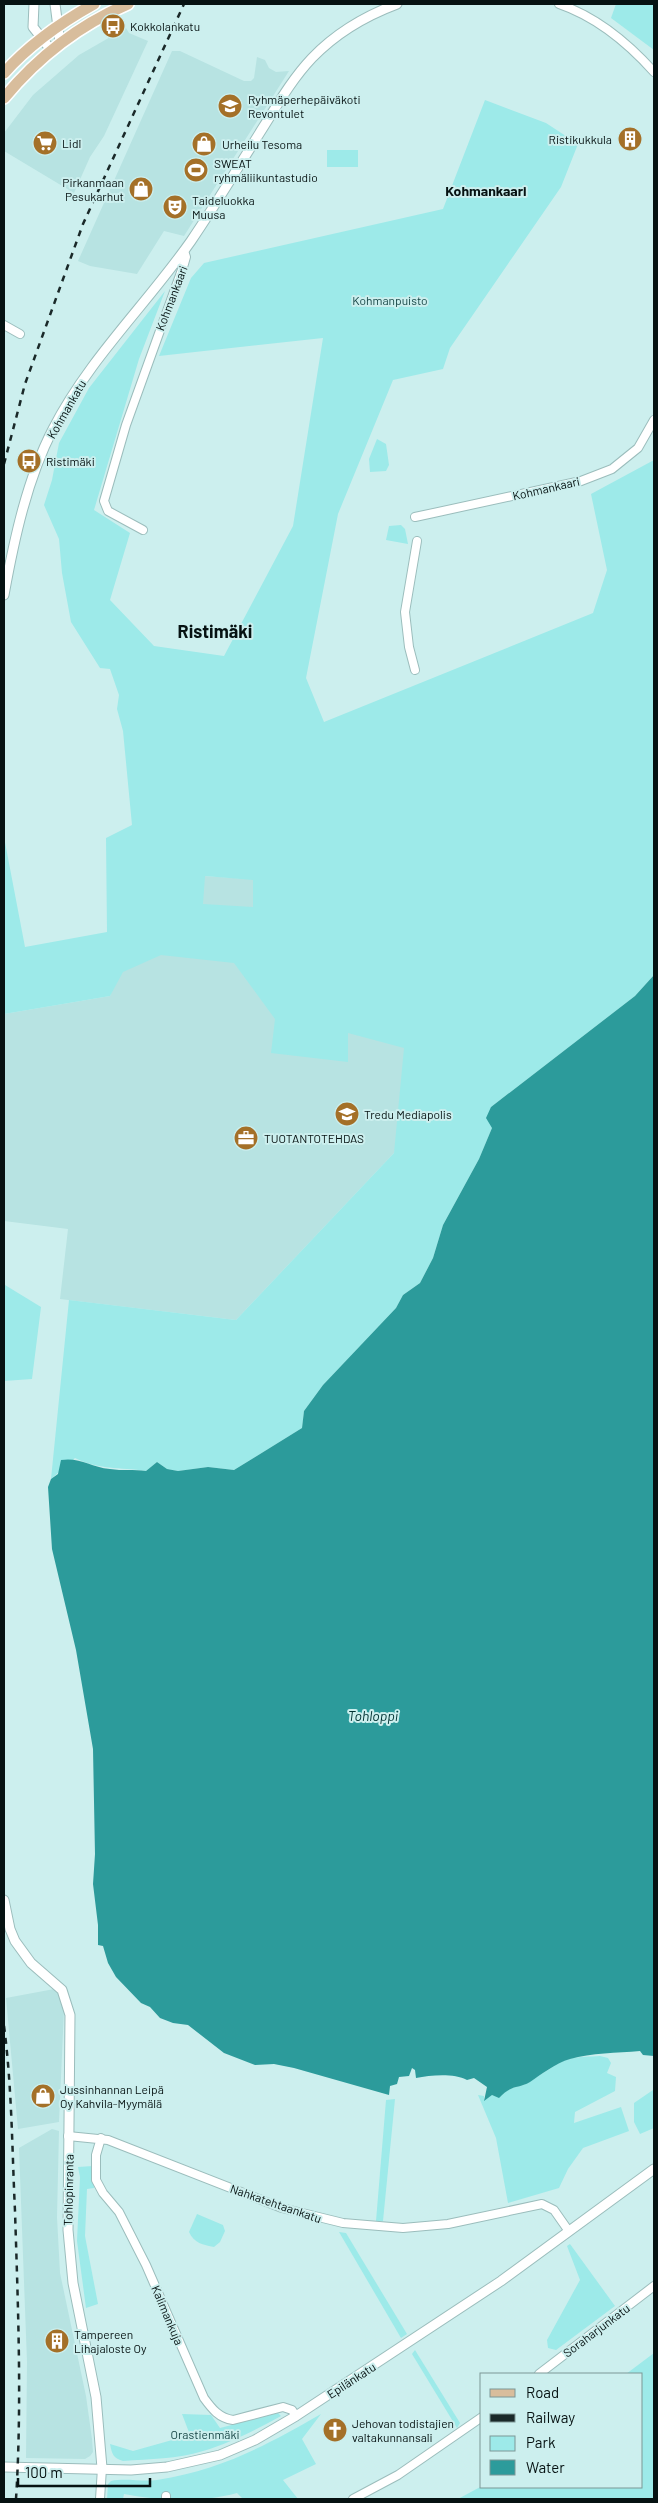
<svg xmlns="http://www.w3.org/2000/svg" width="658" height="2503" font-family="Barlow,sans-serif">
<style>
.built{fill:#b7e3e2}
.green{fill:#9deae9;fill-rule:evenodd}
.water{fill:#2c9b9b}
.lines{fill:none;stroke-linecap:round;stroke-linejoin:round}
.minor-casing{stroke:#9bbdbc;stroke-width:10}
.tertiary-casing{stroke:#9bbdbc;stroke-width:11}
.primary-casing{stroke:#fff;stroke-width:14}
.minor{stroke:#fff;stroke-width:8}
.tertiary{stroke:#fff;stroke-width:9}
.primary{stroke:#d8bd9c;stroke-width:11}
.rail{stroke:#1a2929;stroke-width:2.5;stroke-dasharray:6 6;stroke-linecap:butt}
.labels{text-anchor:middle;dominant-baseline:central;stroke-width:4;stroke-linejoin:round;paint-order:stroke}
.poi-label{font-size:12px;fill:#061212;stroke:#ccefee;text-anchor:start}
.street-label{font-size:12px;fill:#061212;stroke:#ccefee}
.park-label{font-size:12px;fill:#174646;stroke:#ccefee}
.neighbourhood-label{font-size:14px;font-weight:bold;fill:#061212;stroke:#ccefee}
.water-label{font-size:14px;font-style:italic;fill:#003232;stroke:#ccefee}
.district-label{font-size:18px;font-weight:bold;fill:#061212;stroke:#ccefee}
</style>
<rect width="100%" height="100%" fill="#ccefee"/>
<!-- built -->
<g class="built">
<polygon points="126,28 129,33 148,41 104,136 90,157 74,193 4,151 4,133 33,95 79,55"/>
<polygon points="172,51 180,51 244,81 251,81 254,78 257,57 265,60 269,68 276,72 289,71 184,236 164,231 137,274 90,266 78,261"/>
<polygon points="160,873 320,884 450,983 394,1153 236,1320 60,1299 68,1229 4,1221 4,1014 110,996"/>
<polygon points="65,1987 59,2122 18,2129 6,1998"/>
<polygon points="52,2129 59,2131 57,2217 60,2273 86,2396 92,2439 93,2452 90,2456 85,2459 26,2458 27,2362 19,2148"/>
</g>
<!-- green -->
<g class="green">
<polygon points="616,4 654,4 654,50 611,18"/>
<path d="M 485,100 L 546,123 L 578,144 L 561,187 L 450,348 L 443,369 L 393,380 L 338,514 L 306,678 L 324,722 L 593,613 L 607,570 L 591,494 L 654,460 L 654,975 L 635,996 L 491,1107 L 492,1128 L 479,1159 L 443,1225 L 433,1258 L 420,1283 L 403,1295 L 396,1308 L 323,1385 L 304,1411 L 302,1428 L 234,1470 L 208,1467 L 178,1471 L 167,1469 L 157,1462 L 146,1471 C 120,1467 98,1470 75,1458 L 51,1479 L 69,1300 L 236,1320 L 394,1153 L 404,1048 L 348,1033 L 348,1062 L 271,1053 L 275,1019 L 234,963 L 161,955 L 123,972 L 110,996 L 4,1014 L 4,837 L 25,947 L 107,932 L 106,838 L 132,825 L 123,731 L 117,709 L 119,695 L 110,669 L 100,668 L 71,622 L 62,573 L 59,539 L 44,505 L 52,480 L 59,443 L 89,388 L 165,291 L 139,359 L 94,510 L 130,533 L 110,600 L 154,646 L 224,656 L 293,526 L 323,338 L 159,356 L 191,278 L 204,263 L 443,209 ZM 205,876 L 253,880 L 253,907 L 203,904 Z"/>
<rect x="327" y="150" width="31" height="17"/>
<polygon points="377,439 386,444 389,465 386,471 370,472 369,459"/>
<polygon points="401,525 405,529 408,544 386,540 389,526"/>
<polygon points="5,1285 41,1307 32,1379 4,1381"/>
<path d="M 600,2056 L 608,2058 L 611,2063 L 607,2073 L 616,2077 L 615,2091 L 575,2112 L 574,2123 L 621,2107 L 629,2131 L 583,2148 L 568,2169 L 559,2188 L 508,2203 L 496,2138 L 478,2095 L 484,2096 L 484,2100 L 492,2095 L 499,2097 C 512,2084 518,2089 529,2082 C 541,2075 556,2063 569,2059 C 579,2056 590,2057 600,2056 Z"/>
<polygon points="653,2090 654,2128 640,2134 634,2122 634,2103"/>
<polygon points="395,2099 383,2221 376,2221 386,2100"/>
<polygon points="93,2166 94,2188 87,2189 85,2236 98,2304 86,2308 77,2241 80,2177 78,2167"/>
<path d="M 197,2214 L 223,2225 L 225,2231 L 220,2242 L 214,2247 C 203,2245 194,2243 189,2232 Z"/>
<polygon points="339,2232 346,2233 407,2334 401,2338"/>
<polygon points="570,2244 615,2306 556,2350 548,2348 547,2340 580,2280 567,2246"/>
<polygon points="415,2350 460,2423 457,2428 412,2354"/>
<polygon points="654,2353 654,2499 458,2499 482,2486 642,2487 642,2374 626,2374"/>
<path d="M 278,2413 L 281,2416 C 257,2429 231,2443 203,2451 C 177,2459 150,2459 123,2461 C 113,2458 112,2454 110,2444 L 133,2451 L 190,2435 L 182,2414 L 211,2415 L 220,2428 Z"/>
<path d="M 321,2414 L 302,2439 L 316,2464 L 283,2480 L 298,2499 L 243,2499 L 237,2493 C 201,2503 161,2501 124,2494 L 123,2499 L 107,2499 L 108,2484 L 111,2481 C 126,2478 142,2482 157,2480 C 223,2469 265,2446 321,2414 Z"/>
</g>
<!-- water -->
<path class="water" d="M 654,975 L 654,2056 L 643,2055 L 640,2051 C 617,2053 591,2053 570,2059 C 556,2063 540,2075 530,2082 C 518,2089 512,2084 499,2098 L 492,2095 L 484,2101 L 487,2087 L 474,2078 L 467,2080 C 454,2073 431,2075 416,2078 L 415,2070 L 412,2068 L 409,2076 L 399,2077 L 397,2084 L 390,2086 L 389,2095 L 294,2068 L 274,2064 L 255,2065 L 224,2053 L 188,2025 L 173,2023 L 160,2018 L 150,2007 L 141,2003 L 116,1977 L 108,1963 L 103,1946 L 98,1945 L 98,1925 L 93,1884 L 95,1854 L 93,1749 L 76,1650 L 52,1549 L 48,1487 L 51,1479 L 58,1474 L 61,1460 C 80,1457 90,1467 110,1469 C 122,1471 134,1469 146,1471 L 157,1462 L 167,1469 L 178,1471 L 208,1467 L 234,1470 L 302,1428 L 304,1411 L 323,1385 L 396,1308 L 403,1295 L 420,1283 L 433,1258 L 443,1225 L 479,1159 L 492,1128 L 486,1118 L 491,1107 L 635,996 Z"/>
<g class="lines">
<defs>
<g id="minor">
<path d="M 559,4 C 597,17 628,43 654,72"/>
<polyline points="4,325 20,334"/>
<polyline points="415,517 581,481 612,469 638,448 654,420"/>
<polyline points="143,530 108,511 104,501 126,425 184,264 186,257 184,251"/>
<polyline points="415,670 409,647 405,612 417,541"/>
<polyline points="68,2136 108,2140 282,2208 343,2223 403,2228 448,2224 542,2204 554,2210 568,2230"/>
<path d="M 101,2138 L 96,2155 L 96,2180 L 103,2193 L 119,2212 L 146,2265 L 204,2398 C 212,2409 219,2418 233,2420 L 283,2407 L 292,2410 L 296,2416"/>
<polyline points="539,2374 654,2286"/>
<polyline points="100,2499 102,2468"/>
<polyline points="166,2499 166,2496"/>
<polyline points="353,2499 398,2475 482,2417"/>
</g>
<g id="tertiary">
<polyline points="34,4 33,27 51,50"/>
<polyline points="55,4 60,43"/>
<path d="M 4,595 C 14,540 27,479 53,429 C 89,359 146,305 191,241 C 217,203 240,164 264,126 C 279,102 293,78 312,58 C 336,33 365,16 397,4"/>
<polyline points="4,1900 10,1929 15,1941 31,1963 62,1990 70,2015 68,2230 73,2283 96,2397 102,2468"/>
<polyline points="4,2467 131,2470 167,2467 220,2455 255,2440 296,2416 501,2281 654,2169"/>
</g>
<g id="primary">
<path d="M 4,73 C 30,44 60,23 94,4"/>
<path d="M 4,98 C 38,57 79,25 128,4"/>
</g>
</defs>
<!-- minor casing -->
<use href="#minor" class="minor-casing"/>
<!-- tertiary casing -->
<use href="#tertiary" class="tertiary-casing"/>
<!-- primary casing -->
<use href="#primary" class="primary-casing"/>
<!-- minor -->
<use href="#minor" class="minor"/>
<!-- tertiary -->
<use href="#tertiary" class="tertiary"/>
<!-- primary -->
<use href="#primary" class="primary"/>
<!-- rail -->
<g class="rail">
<polyline points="4,464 25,384 83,224 184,4"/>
<path d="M 4,2026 C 12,2087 12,2150 15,2211 C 18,2307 22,2404 16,2499"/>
</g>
</g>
<!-- icons -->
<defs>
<symbol id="bus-disc" viewBox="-11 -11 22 22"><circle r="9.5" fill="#a47028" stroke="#ccefee"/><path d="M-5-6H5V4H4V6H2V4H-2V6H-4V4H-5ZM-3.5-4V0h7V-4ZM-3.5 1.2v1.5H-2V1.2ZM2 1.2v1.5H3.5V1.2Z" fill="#fff"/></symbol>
<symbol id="school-disc" viewBox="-11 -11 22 22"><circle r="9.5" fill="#a47028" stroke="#ccefee"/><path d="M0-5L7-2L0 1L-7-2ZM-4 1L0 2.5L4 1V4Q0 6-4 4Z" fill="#fff"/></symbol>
<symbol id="building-disc" viewBox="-11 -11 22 22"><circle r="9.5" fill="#a47028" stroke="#ccefee"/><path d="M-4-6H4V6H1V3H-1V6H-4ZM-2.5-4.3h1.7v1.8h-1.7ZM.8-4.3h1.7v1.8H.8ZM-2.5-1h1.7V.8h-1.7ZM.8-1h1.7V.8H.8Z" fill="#fff"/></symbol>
<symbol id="supermarket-disc" viewBox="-11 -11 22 22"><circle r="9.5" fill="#a47028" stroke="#ccefee"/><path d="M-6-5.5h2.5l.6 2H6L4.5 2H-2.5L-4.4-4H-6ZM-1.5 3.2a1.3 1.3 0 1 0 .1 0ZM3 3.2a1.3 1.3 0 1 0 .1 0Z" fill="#fff"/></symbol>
<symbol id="shop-disc" viewBox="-11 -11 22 22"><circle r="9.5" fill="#a47028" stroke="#ccefee"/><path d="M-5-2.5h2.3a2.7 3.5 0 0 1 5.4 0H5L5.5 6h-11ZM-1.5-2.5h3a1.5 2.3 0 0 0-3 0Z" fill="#fff"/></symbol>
<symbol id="stadium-disc" viewBox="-11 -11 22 22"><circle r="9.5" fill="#a47028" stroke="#ccefee"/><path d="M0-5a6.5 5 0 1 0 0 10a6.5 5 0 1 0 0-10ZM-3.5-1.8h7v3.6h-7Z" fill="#fff"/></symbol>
<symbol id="theatre-disc" viewBox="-11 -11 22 22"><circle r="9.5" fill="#a47028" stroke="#ccefee"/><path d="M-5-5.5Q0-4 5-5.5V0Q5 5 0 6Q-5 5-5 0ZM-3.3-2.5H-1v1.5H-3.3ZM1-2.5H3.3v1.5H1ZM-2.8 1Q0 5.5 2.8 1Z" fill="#fff"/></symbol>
<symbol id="office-disc" viewBox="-11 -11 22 22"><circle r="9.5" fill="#a47028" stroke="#ccefee"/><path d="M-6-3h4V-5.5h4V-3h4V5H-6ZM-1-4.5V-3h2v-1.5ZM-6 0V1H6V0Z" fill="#fff"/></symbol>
<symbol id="church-disc" viewBox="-11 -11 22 22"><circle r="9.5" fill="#a47028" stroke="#ccefee"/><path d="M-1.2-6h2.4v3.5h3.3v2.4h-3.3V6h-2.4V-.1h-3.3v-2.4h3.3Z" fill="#fff"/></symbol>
</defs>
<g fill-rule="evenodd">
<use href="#bus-disc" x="99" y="12" width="28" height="28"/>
<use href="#school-disc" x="216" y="92" width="28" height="28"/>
<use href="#building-disc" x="616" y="125" width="28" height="28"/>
<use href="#supermarket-disc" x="31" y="129" width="28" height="28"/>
<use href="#shop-disc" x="190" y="130" width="28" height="28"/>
<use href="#stadium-disc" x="182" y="156" width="28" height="28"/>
<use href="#shop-disc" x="127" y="175" width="28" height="28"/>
<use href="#theatre-disc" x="161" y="193" width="28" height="28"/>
<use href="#bus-disc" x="15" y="447" width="28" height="28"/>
<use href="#school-disc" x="333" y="1100" width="28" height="28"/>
<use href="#office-disc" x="232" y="1124" width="28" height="28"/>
<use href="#shop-disc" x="29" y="2082" width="28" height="28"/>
<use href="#building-disc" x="43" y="2327" width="28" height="28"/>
<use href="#church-disc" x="321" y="2416" width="28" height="28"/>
</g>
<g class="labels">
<!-- poi labels -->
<g class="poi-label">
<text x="130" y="26">Kokkolankatu</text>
<text x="248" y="99">Ryhmäperhepäiväkoti<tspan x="248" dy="14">Revontulet</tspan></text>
<text x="612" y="139" text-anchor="end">Ristikukkula</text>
<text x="62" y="143">Lidl</text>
<text x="222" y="144">Urheilu Tesoma</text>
<text x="214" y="163">SWEAT<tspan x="214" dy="14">ryhmäliikuntastudio</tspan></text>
<text x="124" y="182" text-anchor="end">Pirkanmaan<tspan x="124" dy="14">Pesukarhut</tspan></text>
<text x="192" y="200">Taideluokka<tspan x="192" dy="14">Muusa</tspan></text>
<text x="46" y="461">Ristimäki</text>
<text x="364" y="1114">Tredu Mediapolis</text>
<text x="264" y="1138">TUOTANTOTEHDAS</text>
<text x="60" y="2089">Jussinhannan Leipä<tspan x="60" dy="14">Oy Kahvila-Myymälä</tspan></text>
<text x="74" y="2334">Tampereen<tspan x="74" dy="14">Lihajaloste Oy</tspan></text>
<text x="352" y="2423">Jehovan todistajien<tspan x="352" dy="14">valtakunnansali</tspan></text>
</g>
<!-- street labels -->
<g class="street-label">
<text transform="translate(171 298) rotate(-69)">Kohmankaari</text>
<text transform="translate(66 409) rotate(-60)">Kohmankatu</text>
<text transform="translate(546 488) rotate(-13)">Kohmankaari</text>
<text transform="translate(68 2190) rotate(-89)">Tohlopinranta</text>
<text transform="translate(276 2203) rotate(19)">Nahkatehtaankatu</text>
<text transform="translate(168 2315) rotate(67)">Kalimankuja</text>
<text transform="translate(596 2330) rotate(-37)">Soraharjunkatu</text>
<text transform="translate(351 2380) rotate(-33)">Epilänkatu</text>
</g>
<!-- park labels -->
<g class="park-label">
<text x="390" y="300">Kohmanpuisto</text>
<text x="205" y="2434">Orastienmäki</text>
</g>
<!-- neighbourhood labels -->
<g class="neighbourhood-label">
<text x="486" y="190">Kohmankaari</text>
</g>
<!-- water labels -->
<g class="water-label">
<text x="373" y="1715">Tohloppi</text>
</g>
<!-- district labels -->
<g class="district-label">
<text x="215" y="631">Ristimäki</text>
</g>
</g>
<!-- border -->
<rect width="658" height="2503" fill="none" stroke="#061212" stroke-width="10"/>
<!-- legend -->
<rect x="480" y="2373" width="162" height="115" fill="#ccefee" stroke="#7d9796"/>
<rect x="490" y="2389" width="25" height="8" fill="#d8bd9c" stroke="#7d9796"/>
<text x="526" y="2398" font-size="15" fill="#061212">Road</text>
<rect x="490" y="2414" width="25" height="8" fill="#1a2929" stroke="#7d9796"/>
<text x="526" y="2423" font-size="15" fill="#061212">Railway</text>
<rect x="490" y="2436" width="25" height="15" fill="#9deae9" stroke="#7d9796"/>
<text x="526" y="2448" font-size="15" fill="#061212">Park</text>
<rect x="490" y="2460" width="25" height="15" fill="#2c9b9b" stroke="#7d9796"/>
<text x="526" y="2473" font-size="15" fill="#061212">Water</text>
<!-- scale -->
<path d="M18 2478v8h132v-8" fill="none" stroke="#061212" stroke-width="2.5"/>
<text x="25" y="2478" font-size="15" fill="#061212" stroke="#ccefee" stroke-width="4" paint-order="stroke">100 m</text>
</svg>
